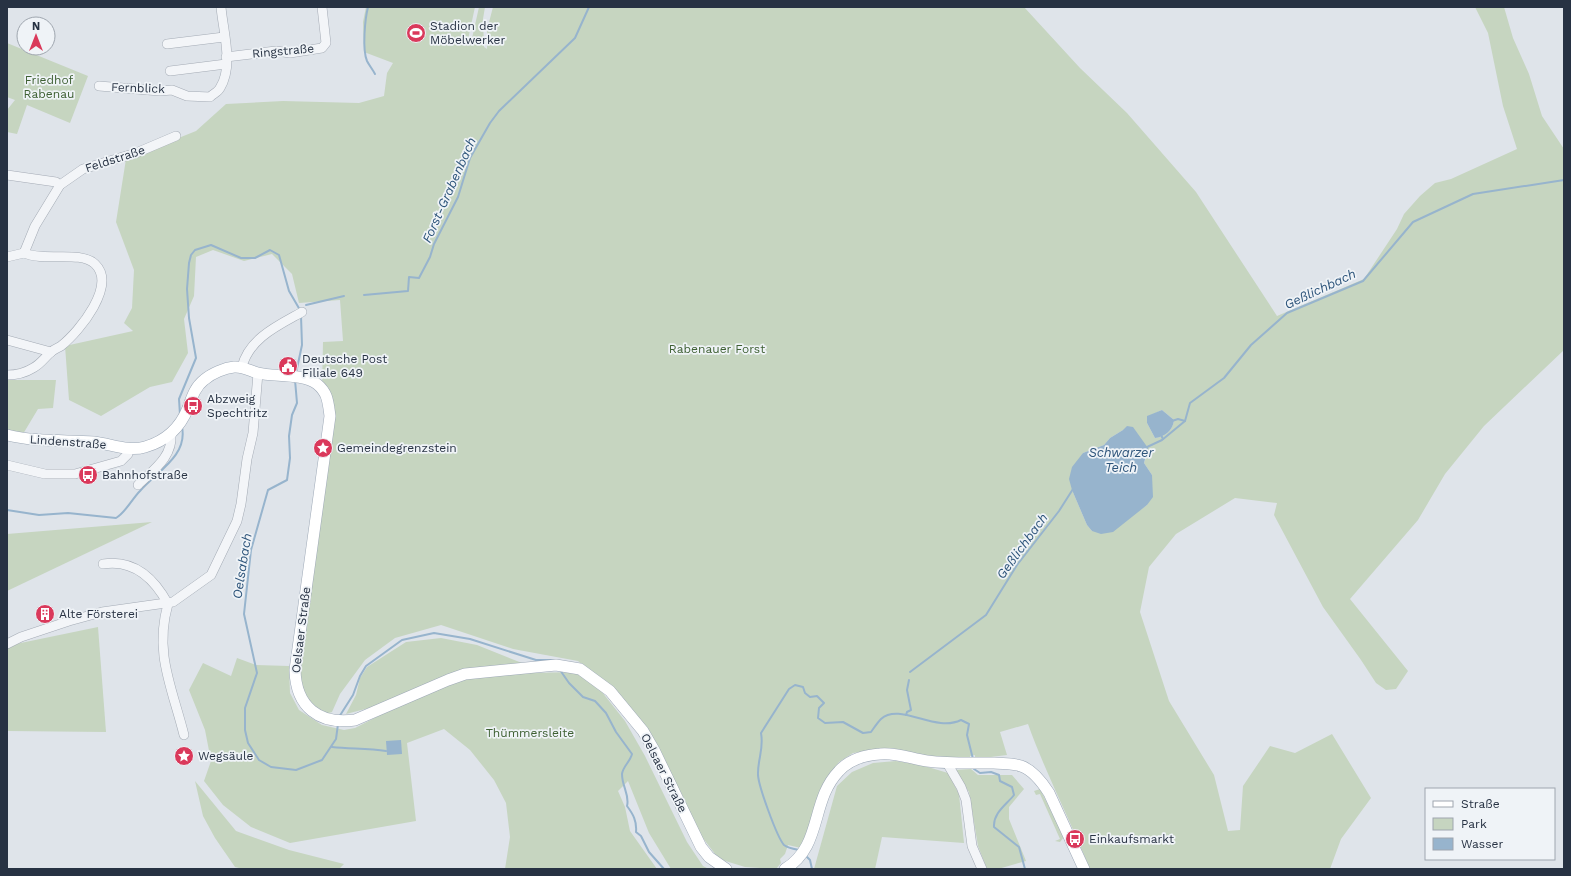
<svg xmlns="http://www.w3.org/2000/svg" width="1571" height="876" font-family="'Work Sans',sans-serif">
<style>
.green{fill:#c6d5c0;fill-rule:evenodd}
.water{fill:#97b4cd}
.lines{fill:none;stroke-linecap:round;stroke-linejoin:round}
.stream{stroke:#97b4cd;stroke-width:2}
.minor-casing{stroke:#a4abb5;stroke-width:10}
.major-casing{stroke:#9ea9b7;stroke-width:12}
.minor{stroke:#f3f5f8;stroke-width:9}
.major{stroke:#fff;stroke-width:11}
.labels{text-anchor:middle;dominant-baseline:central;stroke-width:3.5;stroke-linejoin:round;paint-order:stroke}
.poi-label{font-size:12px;fill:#273243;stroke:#eff3f7;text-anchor:start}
.street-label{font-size:12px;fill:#273243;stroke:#eff3f7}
.park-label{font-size:12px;fill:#3e6033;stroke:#eff3f7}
.water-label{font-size:13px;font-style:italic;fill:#2d547a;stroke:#eff3f7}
</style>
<rect width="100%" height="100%" fill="#dfe4ea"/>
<!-- green -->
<g class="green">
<path d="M 366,7 L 475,7 L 467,44 L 471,43 L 479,7 L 485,7 L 483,19 L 484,47 L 487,49 L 487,30 L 493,7 L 1024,7 L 1080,68 L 1127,113 L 1196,192 L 1277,316 L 1364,279 L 1397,229 L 1404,214 L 1420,196 L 1435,183 L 1451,179 L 1517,149 L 1503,106 L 1488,33 L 1475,7 L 1504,7 L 1513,38 L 1529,74 L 1542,116 L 1564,149 L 1564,350 L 1484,426 L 1445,474 L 1418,520 L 1350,599 L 1408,671 L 1396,689 L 1386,690 L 1376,683 L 1361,660 L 1323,607 L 1274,515 L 1277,503 L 1235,498 L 1176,534 L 1149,567 L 1140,612 L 1169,701 L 1214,775 L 1228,831 L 1240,830 L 1243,786 L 1270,746 L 1295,753 L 1332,734 L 1371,798 L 1341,839 L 1330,869 L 1090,869 C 1070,820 1046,774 1028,724 L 1000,732 L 1007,755 L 975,759 L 975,755 L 970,756 L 970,759 L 932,758 L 892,748 L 853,753 L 839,762 L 824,784 L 801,848 L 788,845 L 785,854 L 780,859 L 781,863 L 776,869 L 745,867 L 719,859 L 695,828 L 617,696 L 578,661 L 513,649 L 441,625 L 395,638 L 365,660 L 340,694 L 332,712 L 326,714 C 306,703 303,691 298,670 L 330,423 L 322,389 L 323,342 L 343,341 L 340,300 L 299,303 L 292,274 L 272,254 L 244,261 L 213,250 L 196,257 L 194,296 L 184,319 L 188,353 L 172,382 L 150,387 L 101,416 L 69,400 L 65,346 L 133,331 L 124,323 L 132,308 L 134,270 L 116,222 L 126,159 L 196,131 L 226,104 L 283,101 L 359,103 L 384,96 L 387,73 L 393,63 L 364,52 L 363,22 ZM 1162,410 L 1174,420 C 1173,431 1164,437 1155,438 L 1147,423 L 1147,417 ZM 1123,430 L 1147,455 L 1144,463 L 1152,475 L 1147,505 L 1137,512 L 1092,531 L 1087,525 L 1072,490 L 1083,453 L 1104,445 L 1110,438 Z"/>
<polygon points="7,43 88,76 70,123 27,105 17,134 7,132 7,110 15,100 7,97"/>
<polygon points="7,380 56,380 53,408 38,409 23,434 7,430"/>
<polygon points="152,522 7,591 7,534"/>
<polygon points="98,627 106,732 7,731 7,648 11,645"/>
<polygon points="441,638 477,645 522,663 467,670 373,707 346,714 356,695 360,678 367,667 406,642"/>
<polygon points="237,658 256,665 289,666 290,693 299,710 322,725 344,730 355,728 392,709 455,682 490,674 575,672 602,692 625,721 645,756 687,842 703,866 709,869 671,869 649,833 628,781 618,791 625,807 630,831 657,869 505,869 510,837 506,803 494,780 470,750 444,729 407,743 416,821 290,843 251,827 223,805 204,781 211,761 205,730 189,690 203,663 231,676"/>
<polygon points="896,761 921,765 948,773 959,794 964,843 882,837 875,869 814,869 837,786 852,772 873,763"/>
<polygon points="971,769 978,775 1012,775 1024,789 1009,807 1009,819 1026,861 998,869 987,869 978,846 969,792 954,770"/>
<polygon points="195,781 236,831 289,850 344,864 339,869 243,869 235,867 215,838 203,816"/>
<polygon points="1040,789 1064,837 1060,842 1055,841 1060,839 1040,794 1036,795 1034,791"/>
</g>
<!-- water -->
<g class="water">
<path d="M 1162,410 L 1174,420 C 1173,431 1164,437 1155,438 L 1147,423 L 1147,416 Z"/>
<polygon points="1127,426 1133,427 1148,448 1144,463 1152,475 1153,497 1147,505 1113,532 1101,534 1092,531 1087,525 1072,490 1069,479 1072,467 1083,453 1104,445 1110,438 1123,430"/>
<polygon points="401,740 402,754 387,755 386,741"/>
</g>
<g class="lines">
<!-- stream -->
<g class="stream">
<path d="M 368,7 C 365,19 362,49 367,61 C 369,65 373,70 375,74"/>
<polyline points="364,295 408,291 409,277 419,278 430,257 434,244 458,197 470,158 490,123 499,111 575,38 589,7"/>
<polyline points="306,305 344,296"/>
<polyline points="296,373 302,345 301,316"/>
<polyline points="295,380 297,403 292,415 289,436 290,458 287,480 268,490 251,550 244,614 257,673 245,708 245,730 248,743 259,760 271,767 296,770 322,760 336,739 338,724"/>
<polyline points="180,415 179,399 196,358 189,318 187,289 189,263 191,255 195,250 211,245 241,258 255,258 270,250 279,255 289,291 300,310"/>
<polyline points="1172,421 1178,419 1185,421 1190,403 1224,378 1251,345 1287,313 1363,281 1413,222 1473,194 1564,180"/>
<polyline points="1161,435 1163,439"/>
<polyline points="1145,448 1162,440 1185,421"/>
<path d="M 7,510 L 39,515 L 68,513 L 116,518 C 126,512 132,499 140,491 C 156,472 188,456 182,427"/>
<path d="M 560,670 L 569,683 L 583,697 L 595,701 L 606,713 L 616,732 L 632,754 C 630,762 623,766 622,774 C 622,787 630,795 627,806 C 633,814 637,821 636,832 L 641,836 L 649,852 L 664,869"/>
<polyline points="910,672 986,615 1017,565 1059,511 1073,489"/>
<polyline points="906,715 907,712 911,710 907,690 909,680"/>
<polyline points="339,717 353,695 360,676 366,666 402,640 434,633 470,639 536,660 554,660"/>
<path d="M 332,747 C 351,749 368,748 386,751"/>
<path d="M 974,769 L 980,773 L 991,772 L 999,775 L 1000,781 L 1012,787 L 1014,795 C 1006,805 993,813 994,827 L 1019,847 L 1025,869"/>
<path d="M 799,850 C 794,849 788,848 784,845 C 777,837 757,783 758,773 C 758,758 764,749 761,733 L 789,689 L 795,685 L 803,687 L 805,693 L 810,697 L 817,696 L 824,703 L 819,708 L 818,718 L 825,723 L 843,722 L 863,733 L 871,732 C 874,728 877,723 881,719 C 900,702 935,733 961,720 L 969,724 L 967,735 L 973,759"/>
<polyline points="807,857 810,860 812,869"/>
</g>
<defs>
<g id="minor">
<polyline points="167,44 224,37"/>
<polyline points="226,57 276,51 290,53 322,48 326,43 322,7"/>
<polyline points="170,71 226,64"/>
<path d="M 99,86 L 160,91 L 172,90 L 187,96 L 210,97 C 213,94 218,92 220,88 C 234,66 223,31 221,7"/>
<polyline points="7,175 56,182 60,185"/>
<polyline points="24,253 35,226 60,185 83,169 136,153 176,136"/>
<polyline points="7,257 24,253"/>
<polyline points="7,340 51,352"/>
<path d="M 242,367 C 249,338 279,325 302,312"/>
<path d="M 7,375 C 16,375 25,373 33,368 C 41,364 45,357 51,352 C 54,349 58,348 61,346 C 80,331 117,285 95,264 C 80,250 45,262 24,253"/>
<polyline points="7,465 45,474 75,474 121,461 128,454 129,448"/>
<path d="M 138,485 C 153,470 173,457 171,434"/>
<path d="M 103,564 C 134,559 154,578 168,604"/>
<path d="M 168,604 C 154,653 172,687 184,735"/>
<polyline points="7,644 21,637 69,621 102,612 173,602 211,575 237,521 241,504 247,459 253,433 258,373"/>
<polyline points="947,763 961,787 966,800 972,846 982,869"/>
</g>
<g id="major">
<path d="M 7,435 C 36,442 65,440 94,442 C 111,444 129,452 145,447 C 166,441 180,428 188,408 C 192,397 195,387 204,380 C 212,373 225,368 234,367 C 243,366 250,371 258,373 C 273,377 303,373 317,384 C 328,393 328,402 330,416 L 295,670 C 296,707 319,725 355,720 L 448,680 L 465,674 L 556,665 L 580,669 L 610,691 L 643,731 L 654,750 L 701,847 L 709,857 L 726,869"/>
<path d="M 785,869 C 823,846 810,801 839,771 C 849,760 865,755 880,754 C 895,752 912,759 927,761 C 950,764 971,763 994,763 C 1003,764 1012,763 1021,766 C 1033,770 1042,782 1049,793 L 1084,869"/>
</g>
</defs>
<!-- minor casing -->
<use href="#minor" class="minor-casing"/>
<!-- major casing -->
<use href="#major" class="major-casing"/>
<!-- minor -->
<use href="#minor" class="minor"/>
<!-- major -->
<use href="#major" class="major"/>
</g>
<!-- icons -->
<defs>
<symbol id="stadium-disc" viewBox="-11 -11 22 22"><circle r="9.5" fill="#da395b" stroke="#eff3f7"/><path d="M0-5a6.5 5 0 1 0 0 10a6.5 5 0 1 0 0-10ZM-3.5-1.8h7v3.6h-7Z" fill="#fff"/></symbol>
<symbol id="civic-disc" viewBox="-11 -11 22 22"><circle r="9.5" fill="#da395b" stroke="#eff3f7"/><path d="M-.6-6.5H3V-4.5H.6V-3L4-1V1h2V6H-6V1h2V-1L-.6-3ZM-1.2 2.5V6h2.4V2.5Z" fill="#fff"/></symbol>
<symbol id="bus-disc" viewBox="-11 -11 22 22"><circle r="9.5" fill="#da395b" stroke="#eff3f7"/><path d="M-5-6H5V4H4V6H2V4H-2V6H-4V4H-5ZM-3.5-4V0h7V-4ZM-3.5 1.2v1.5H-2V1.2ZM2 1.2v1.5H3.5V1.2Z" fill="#fff"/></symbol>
<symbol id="sight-disc" viewBox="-11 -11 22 22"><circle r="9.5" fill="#da395b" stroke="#eff3f7"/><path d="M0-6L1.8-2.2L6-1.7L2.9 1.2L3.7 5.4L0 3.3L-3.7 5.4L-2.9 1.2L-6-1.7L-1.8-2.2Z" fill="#fff"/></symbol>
<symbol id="building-disc" viewBox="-11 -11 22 22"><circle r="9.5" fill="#da395b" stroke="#eff3f7"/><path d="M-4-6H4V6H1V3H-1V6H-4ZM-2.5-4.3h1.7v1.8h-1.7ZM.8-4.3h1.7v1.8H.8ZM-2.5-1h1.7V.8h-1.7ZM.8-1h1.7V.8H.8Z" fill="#fff"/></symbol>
</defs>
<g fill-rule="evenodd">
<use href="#stadium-disc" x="405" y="22" width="22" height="22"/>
<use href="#civic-disc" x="277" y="355" width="22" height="22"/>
<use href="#bus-disc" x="182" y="395" width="22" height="22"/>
<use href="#sight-disc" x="312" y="437" width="22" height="22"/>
<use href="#bus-disc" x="77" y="464" width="22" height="22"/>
<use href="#building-disc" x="34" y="603" width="22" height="22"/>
<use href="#sight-disc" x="173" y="745" width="22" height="22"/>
<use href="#bus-disc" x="1064" y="828" width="22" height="22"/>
</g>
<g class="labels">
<!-- poi labels -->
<g class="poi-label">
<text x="430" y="26">Stadion der<tspan x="430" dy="14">Möbelwerker</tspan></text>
<text x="302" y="359">Deutsche Post<tspan x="302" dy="14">Filiale 649</tspan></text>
<text x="207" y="399">Abzweig<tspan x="207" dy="14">Spechtritz</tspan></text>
<text x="337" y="448">Gemeindegrenzstein</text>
<text x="102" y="475">Bahnhofstraße</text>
<text x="59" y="614">Alte Försterei</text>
<text x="198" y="756">Wegsäule</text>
<text x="1089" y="839">Einkaufsmarkt</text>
</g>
<!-- street labels -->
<g class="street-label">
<text transform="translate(283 51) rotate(-5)">Ringstraße</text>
<text transform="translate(138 88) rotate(2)">Fernblick</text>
<text transform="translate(115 159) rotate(-18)">Feldstraße</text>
<text transform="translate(68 442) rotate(4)">Lindenstraße</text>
<text transform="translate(301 630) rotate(-83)">Oelsaer Straße</text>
<text transform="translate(664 773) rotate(63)">Oelsaer Straße</text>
</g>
<!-- park labels -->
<g class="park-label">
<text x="49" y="80">Friedhof<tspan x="49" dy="14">Rabenau</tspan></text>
<text x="717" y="349">Rabenauer Forst</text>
<text x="530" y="733">Thümmersleite</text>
</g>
<!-- water labels -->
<g class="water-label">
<text transform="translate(449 190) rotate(-66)">Forst-Grabenbach</text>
<text transform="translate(1320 289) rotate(-25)">Geßlichbach</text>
<text x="1121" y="452">Schwarzer<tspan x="1121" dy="15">Teich</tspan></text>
<text transform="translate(1022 546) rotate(-54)">Geßlichbach</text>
<text transform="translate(242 566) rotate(-81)">Oelsabach</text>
</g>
</g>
<!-- border -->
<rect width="1571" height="876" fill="none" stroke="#273243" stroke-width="16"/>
<!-- legend -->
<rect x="1425" y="788" width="130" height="72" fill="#eff3f7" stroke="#9fa6af"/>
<rect x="1433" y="801" width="20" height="6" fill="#ffffff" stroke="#9fa6af"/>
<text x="1461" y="808" font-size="12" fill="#273243">Straße</text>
<rect x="1433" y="818" width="20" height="12" fill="#c6d5c0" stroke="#9fa6af"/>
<text x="1461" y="828" font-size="12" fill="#273243">Park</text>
<rect x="1433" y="838" width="20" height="12" fill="#97b4cd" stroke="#9fa6af"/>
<text x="1461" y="848" font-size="12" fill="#273243">Wasser</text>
<!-- north arrow -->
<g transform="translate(36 36)"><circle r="19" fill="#eff3f7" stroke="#9fa6af"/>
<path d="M0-3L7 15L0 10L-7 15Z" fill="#da395b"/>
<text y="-6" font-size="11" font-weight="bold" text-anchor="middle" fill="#273243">N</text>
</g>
</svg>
